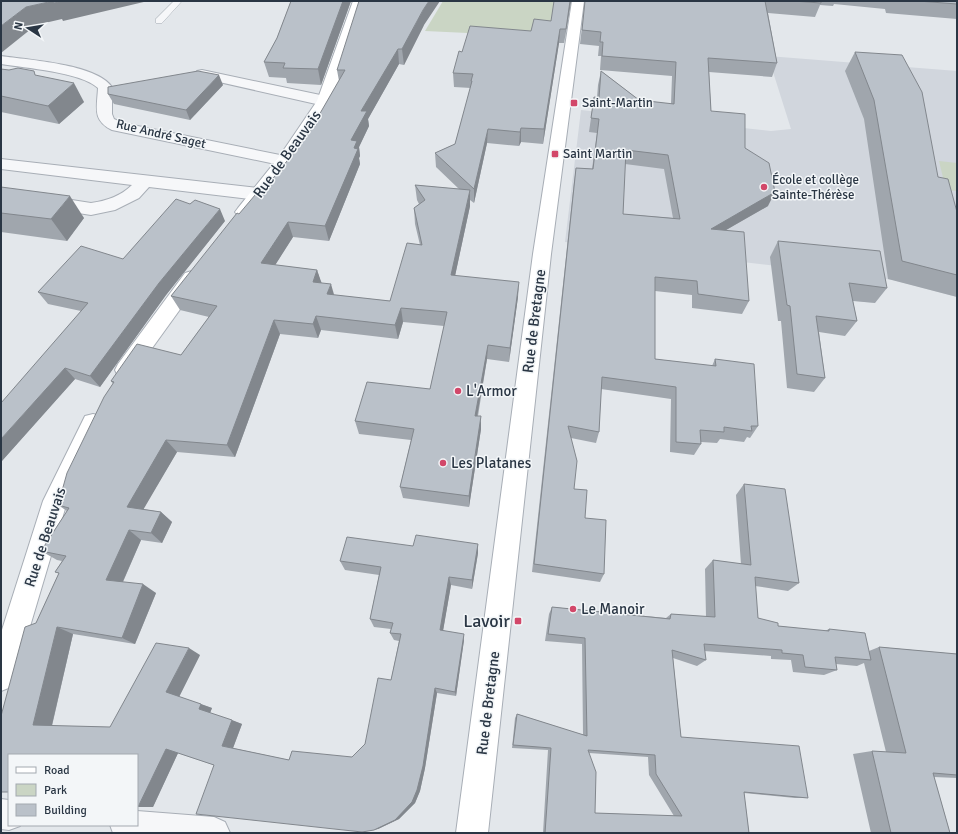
<svg xmlns="http://www.w3.org/2000/svg" width="958" height="834" font-family="Signika,sans-serif">
<style>
.built{fill:#d1d6dd}
.green{fill:#cad5c4}
.lines{fill:none;stroke-linecap:round;stroke-linejoin:round}
.lane-casing{stroke:#a8aeb6;stroke-width:1}
.street-casing{stroke:#a8aeb6;stroke-width:2}
.secondary-casing{stroke:#a8aeb6;stroke-width:2}
.lane{fill:#f6f7f9;fill-rule:evenodd}
.street{fill:#f6f7f9;fill-rule:evenodd}
.secondary{fill:#fff;fill-rule:evenodd}
.wall{fill:#a0a6ad;fill-rule:evenodd}
.shaded-wall{fill:#82878d}
.building{fill:#bac1c9;stroke:#82878d;fill-rule:evenodd}
.poi-dot{fill:#d24769;stroke:#f3f6f8;stroke-width:1.5}
.labels{text-anchor:middle;dominant-baseline:central;stroke-width:3;stroke-linejoin:round;paint-order:stroke}
.far-poi-label{font-size:13px;fill:#2a3644;stroke:#f3f6f8;text-anchor:start}
.far-street-label{font-size:13px;fill:#2a3644;stroke:#f3f6f8}
.street-label{font-size:15px;fill:#2a3644;stroke:#f3f6f8}
.poi-label{font-size:15px;fill:#2a3644;stroke:#f3f6f8;text-anchor:start}
.near-poi-label{font-size:18px;fill:#2a3644;stroke:#f3f6f8;text-anchor:end}
</style>
<rect width="100%" height="100%" fill="#e3e7eb"/>
<!-- built -->
<polygon class="built" points="768,56 957,71 957,297 893,280 871,277 875,303 846,300 811,270 632,249 632,248 565,242 581,110 771,131 791,129"/>
<!-- green -->
<g class="green">
<polygon points="443,1 561,1 556,37 425,31"/>
<polygon points="939,161 957,163 957,191 946,190"/>
</g>
<g class="lines">
<defs>
<polygon id="lane" points="174,1 182,1 162,23 156,23 156,19"/>
<g id="street">
<path d="M 1,56 C 29,60 96,64 112,87 L 112,114 L 114,119 L 123,123 L 285,156 L 291,157 L 293,161 L 291,165 L 285,166 L 112,130 C 92,120 97,108 98,88 C 81,72 25,68 1,64 Z"/>
<polygon points="202,70 325,96 330,98 333,101 330,104 325,106 197,77 195,74 197,71"/>
<path d="M 1,159 L 258,188 L 264,190 L 267,194 L 264,198 L 258,200 L 149,187 L 139,198 L 115,210 L 91,215 L 1,201 L 1,189 L 91,203 C 106,201 121,196 132,185 L 1,169 Z"/>
<polygon points="1,799 9,800 9,825 20,826 9,830 1,829"/>
<polygon points="137,811 214,817 225,822 230,833 113,833 110,825 137,825"/>
</g>
<g id="secondary">
<polygon points="353,1 365,1 333,101 291,165 250,216 244,218 238,216 235,212 238,208 279,157 317,101"/>
<polygon points="572,1 584,1 551,254 488,833 456,833 533,254"/>
<polygon points="192,271 199,273 201,278 199,283 132,376 125,378 118,376 115,370 118,364 185,273"/>
<polygon points="93,414 101,416 104,423 67,502 15,677 11,687 1,691 1,633 43,501 85,416"/>
</g>
</defs>
<!-- lane casing -->
<use href="#lane" class="lane-casing"/>
<!-- street casing -->
<use href="#street" class="street-casing"/>
<!-- secondary casing -->
<use href="#secondary" class="secondary-casing"/>
<!-- lane -->
<use href="#lane" class="lane"/>
<!-- street -->
<use href="#street" class="street"/>
<!-- secondary -->
<use href="#secondary" class="secondary"/>
</g>
<!-- wall -->
<g class="wall">
<polygon points="291,1 351,1 321,85 287,83 286,78 269,77 264,62 277,38"/>
<polygon points="571,1 564,43 559,43 543,144 521,142 519,146 487,143 474,203 470,200 470,206 455,276 518,297 509,362 487,359 478,416 481,429 469,507 403,498 400,487 411,440 359,434 355,421 430,389 444,326 403,322 398,339 321,330 318,338 280,334 235,457 177,452 143,509 161,512 172,522 162,543 141,540 123,582 156,593 135,644 73,634 52,726 110,727 200,655 179,697 212,708 210,713 242,724 233,748 289,760 352,757 365,744 391,680 399,641 394,640 390,633 391,629 374,627 370,619 379,575 345,570 340,561 413,546 478,544 478,553 472,589 451,585 443,630 464,640 456,696 437,693 425,768 420,791 415,803 399,819 378,829 214,765 178,753 153,807 9,755 36,623 59,573 55,572 62,561 57,560 41,551 67,511 58,505 113,384 111,381 181,355 209,317 180,310 171,296 239,214 265,188 296,150 311,129 339,81 337,70 424,25 404,65 399,64 368,119 369,126 359,147 360,156 359,158 360,164 329,241 293,237 275,265 317,270 321,283 334,295 390,301 420,245 415,224 414,208 419,204 417,200 415,185 459,189 436,167 435,153 455,144 471,88 454,87 453,73 462,52 531,31 551,21"/>
<path d="M 585,1 L 957,1 L 957,19 L 886,13 L 885,9 L 834,4 L 833,6 L 820,5 L 815,17 L 768,13 L 777,63 L 772,77 L 709,72 L 711,111 L 745,148 L 768,206 L 726,230 L 749,301 L 742,314 L 692,308 L 692,295 L 655,291 L 655,359 L 712,366 L 715,359 L 758,426 L 750,438 L 747,437 L 744,442 L 720,439 L 717,443 L 701,442 L 701,444 L 694,455 L 670,452 L 671,399 L 601,389 L 599,432 L 596,443 L 571,438 L 574,489 L 585,518 L 604,574 L 600,582 L 532,572 L 574,182 L 576,168 L 592,169 L 597,133 L 589,132 L 594,97 L 597,98 L 598,85 L 601,71 L 639,100 L 671,104 L 672,76 L 600,70 L 601,56 L 598,56 L 599,46 L 580,44 ZM 625,164 L 664,169 L 673,218 L 623,214 Z"/>
<polygon points="855,52 938,177 957,275 957,297 888,279 864,119 845,71"/>
<polygon points="1,69 36,76 84,102 59,124 1,112"/>
<polygon points="223,85 190,120 114,104 108,94"/>
<polygon points="1,187 84,218 67,241 1,232"/>
<polygon points="225,221 166,295 100,387 75,379 1,462 81,311 48,304 38,292 123,259"/>
<polygon points="778,241 887,288 875,303 853,301 857,321 845,336 819,332 825,378 814,392 787,388 781,321 778,321 770,257"/>
<path d="M 744,484 L 799,583 L 788,591 L 755,586 L 758,618 L 778,626 L 825,631 L 829,629 L 869,651 L 879,647 L 956,654 L 957,653 L 957,778 L 934,777 L 950,833 L 871,833 L 853,754 L 872,751 L 886,752 L 864,663 L 857,666 L 836,664 L 837,670 L 824,675 L 793,672 L 791,660 L 771,659 L 771,656 L 704,651 L 706,660 L 697,666 L 673,658 L 681,737 L 808,798 L 795,798 L 744,793 L 749,833 L 543,833 L 548,750 L 512,748 L 515,718 L 517,714 L 583,735 L 582,644 L 545,641 L 549,614 L 552,607 L 666,618 L 671,614 L 706,617 L 705,569 L 713,560 L 741,564 L 736,495 ZM 589,753 L 648,757 L 649,775 L 674,816 L 595,813 Z"/>
</g>
<!-- shaded-wall -->
<g class="shaded-wall">
<polygon points="53,1 148,1 63,21 62,19 36,25 1,53 1,26 26,7"/>
<polygon points="343,1 351,1 321,85 318,69"/>
<polygon points="429,1 440,1 424,25 404,65 402,49 423,10"/>
<polygon points="570,1 571,1 564,43"/>
<polygon points="560,29 559,43 543,144 544,129"/>
<polygon points="398,49 399,64 368,119 369,126 359,147 360,156 359,158 360,164 329,241 325,226 351,140 361,111"/>
<polygon points="219,75 223,85 190,120 186,110"/>
<polygon points="74,83 84,102 59,124 48,106"/>
<polygon points="521,128 521,142 519,146 520,132"/>
<polygon points="488,129 487,143 474,203 474,189"/>
<polygon points="470,190 470,206 452,290 451,275"/>
<polygon points="775,192 768,206 705,242 711,229"/>
<polygon points="70,196 84,218 67,241 51,219"/>
<polygon points="220,209 225,221 166,295 100,387 90,376 159,283"/>
<polygon points="288,222 293,237 267,278 261,263"/>
<polygon points="317,270 322,284 313,282"/>
<polygon points="519,282 518,297 509,362 510,348"/>
<polygon points="331,284 335,298 327,294"/>
<polygon points="401,308 403,322 398,339 395,325"/>
<polygon points="316,316 321,330 318,338 313,324"/>
<polygon points="274,320 280,334 235,457 227,445"/>
<polygon points="488,345 487,359 475,428 475,416"/>
<polygon points="65,368 75,379 1,462 1,439"/>
<polygon points="481,416 481,429 469,507 469,496"/>
<polygon points="166,440 177,452 139,517 127,507"/>
<polygon points="161,512 172,522 162,543 151,533"/>
<polygon points="129,530 141,540 120,588 106,580"/>
<polygon points="478,544 478,553 472,589 472,580"/>
<polygon points="449,577 451,585 442,637 440,630"/>
<polygon points="143,584 156,593 135,644 122,638"/>
<polygon points="57,627 73,634 51,729 33,725"/>
<polygon points="464,634 464,640 456,696 455,692"/>
<polygon points="189,648 200,655 179,697 166,692"/>
<polygon points="435,688 437,693 425,768 420,791 415,803 399,819 378,829 374,830"/>
<polygon points="201,704 212,708 210,713 199,709"/>
<polygon points="232,720 242,724 233,748 222,746"/>
<polygon points="166,749 179,751 153,807 138,807"/>
</g>
<!-- building -->
<g class="building">
<polygon points="1,1 53,1 26,7 1,26"/>
<polygon points="53,1 63,1 54,3"/>
<polygon points="291,1 343,1 318,69 283,68 285,63 264,62 277,38"/>
<polygon points="359,1 429,1 423,10 402,49 398,49 361,111 367,111 351,140 357,141 354,148 358,149 325,226 288,222 261,263 317,270 313,282 331,284 327,294 390,301 407,243 422,245 414,208 425,200 415,185 470,190 451,275 519,282 510,348 488,345 475,416 481,416 469,496 400,487 414,429 355,421 367,382 430,389 447,312 401,308 395,325 316,316 313,324 274,320 227,445 166,440 127,507 161,512 151,533 129,530 106,580 143,584 122,638 57,627 33,725 110,727 156,643 189,648 166,692 201,704 199,709 232,720 222,746 289,760 292,751 352,757 365,744 378,678 391,680 401,634 390,633 393,623 370,619 381,567 340,561 347,537 413,546 416,535 478,544 472,580 449,577 440,630 464,634 455,692 435,688 423,766 417,790 412,802 395,820 374,830 362,832 196,814 214,765 166,749 138,807 137,807 137,755 9,755 9,792 1,792 1,716 25,627 36,623 59,573 55,572 66,556 41,551 69,508 58,505 67,473 104,397 114,382 111,381 137,344 181,355 217,306 171,296 237,213 239,214 261,188 265,188 296,150 311,129 345,70 337,70"/>
<polygon points="554,1 570,1 566,29 560,29 544,129 521,128 520,132 488,129 474,189 435,153 455,144 472,81 471,81 473,74 453,73 459,51 462,52 470,26 531,31 534,19 551,21"/>
<path d="M 585,1 L 765,1 L 777,63 L 708,58 L 711,111 L 745,114 L 745,148 L 769,163 L 775,192 L 711,229 L 744,232 L 749,301 L 698,294 L 697,281 L 655,277 L 655,359 L 716,366 L 715,359 L 754,364 L 758,426 L 751,426 L 752,431 L 724,427 L 724,432 L 700,430 L 701,444 L 676,442 L 676,387 L 602,377 L 599,432 L 568,426 L 577,461 L 574,489 L 587,490 L 585,518 L 606,520 L 604,574 L 534,564 L 576,168 L 593,169 L 599,119 L 591,118 L 594,97 L 599,98 L 601,71 L 639,100 L 674,104 L 676,62 L 602,56 L 603,42 L 600,42 L 601,32 L 582,30 ZM 626,150 L 668,155 L 680,219 L 623,214 Z"/>
<polygon points="793,1 821,1 821,3"/>
<polygon points="918,1 957,1 957,4"/>
<polygon points="855,52 902,55 922,92 938,177 948,179 957,212 957,275 902,261 874,100"/>
<polygon points="18,68 34,71 35,75 74,83 48,106 1,96 1,69 9,70"/>
<polygon points="198,71 219,75 186,110 108,94 108,87"/>
<polygon points="1,187 70,196 51,219 1,213"/>
<polygon points="176,199 190,204 195,200 220,209 159,283 90,376 65,368 1,439 1,403 88,303 38,292 81,246 123,259"/>
<polygon points="778,241 880,251 887,288 849,283 857,321 816,316 825,378 797,374 790,306 787,305"/>
<path d="M 744,484 L 785,489 L 799,583 L 755,577 L 758,618 L 778,623 L 778,626 L 829,631 L 829,629 L 865,633 L 871,660 L 835,657 L 837,670 L 805,667 L 803,655 L 782,653 L 782,650 L 704,644 L 706,660 L 672,650 L 681,737 L 799,746 L 808,798 L 744,792 L 749,833 L 545,833 L 551,748 L 513,745 L 517,714 L 587,736 L 585,638 L 548,634 L 552,607 L 670,619 L 671,614 L 715,617 L 713,560 L 751,565 ZM 588,750 L 655,755 L 656,774 L 682,816 L 595,813 L 596,772 Z"/>
<polygon points="879,647 957,654 957,775 933,773 950,833 891,833 872,751 906,753"/>
</g>
<!-- markers -->
<g class="poi-dot">
<rect x="570" y="99" width="8" height="8" rx="2"/>
<rect x="551" y="150" width="8" height="8" rx="2"/>
<circle cx="764" cy="187" r="4"/>
<circle cx="458" cy="391" r="4"/>
<circle cx="443" cy="463" r="4"/>
<circle cx="573" cy="609" r="4"/>
<rect x="514" y="617" width="8" height="8" rx="2"/>
</g>
<g class="labels">
<!-- far-poi labels -->
<g class="far-poi-label">
<text x="582" y="103">Saint-Martin</text>
<text x="563" y="154">Saint Martin</text>
<text x="772" y="180">École et collège<tspan x="772" dy="15">Sainte-Thérèse</tspan></text>
</g>
<!-- far-street labels -->
<g class="far-street-label">
<text transform="translate(161 134) rotate(13)">Rue André Saget</text>
</g>
<!-- street labels -->
<g class="street-label">
<text transform="translate(287 154) rotate(-54)">Rue de Beauvais</text>
<text transform="translate(534 321) rotate(-83)">Rue de Bretagne</text>
<text transform="translate(45 537) rotate(-72)">Rue de Beauvais</text>
<text transform="translate(488 703) rotate(-83)">Rue de Bretagne</text>
</g>
<!-- poi labels -->
<g class="poi-label">
<text x="466" y="391">L'Armor</text>
<text x="451" y="463">Les Platanes</text>
<text x="581" y="609">Le Manoir</text>
</g>
<!-- near-poi labels -->
<g class="near-poi-label">
<text x="510" y="621">Lavoir</text>
</g>
</g>
<!-- border -->
<rect width="958" height="834" fill="none" stroke="#2a3644" stroke-width="4"/>
<!-- legend -->
<rect x="8" y="754" width="130" height="72" fill="#f3f6f8" stroke="#a3a9b0"/>
<rect x="16" y="767" width="20" height="6" fill="#ffffff" stroke="#a3a9b0"/>
<text x="44" y="774" font-size="12" fill="#2a3644">Road</text>
<rect x="16" y="784" width="20" height="12" fill="#cad5c4" stroke="#a3a9b0"/>
<text x="44" y="794" font-size="12" fill="#2a3644">Park</text>
<rect x="16" y="804" width="20" height="12" fill="#bac1c9" stroke="#a3a9b0"/>
<text x="44" y="814" font-size="12" fill="#2a3644">Building</text>
<!-- north arrow -->
<g transform="translate(28 28) rotate(282)" stroke="#f3f6f8" stroke-width="3" paint-order="stroke">
<path d="M0-3L7 15L0 10L-7 15Z" fill="#2a3644"/>
<text y="-6" font-size="11" font-weight="bold" text-anchor="middle" fill="#2a3644">N</text>
</g>
</svg>
